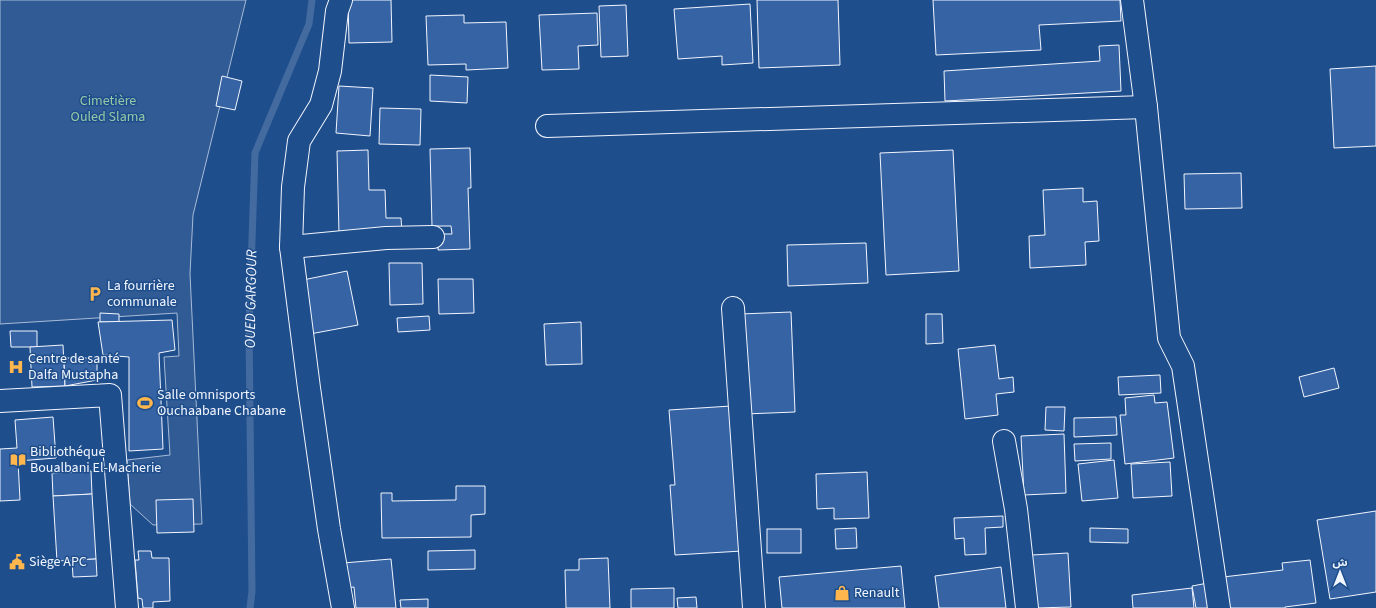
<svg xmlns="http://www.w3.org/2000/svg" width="1376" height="608" font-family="'Source Sans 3','Noto Sans Arabic',sans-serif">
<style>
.built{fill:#305b95;stroke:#a8bbd7}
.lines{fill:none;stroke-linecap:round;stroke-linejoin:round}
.stream{stroke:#446ba0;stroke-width:7}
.building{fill:#3563a3;stroke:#f2f6ff}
.minor-casing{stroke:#f2f6ff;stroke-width:24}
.minor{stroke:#1f4e8c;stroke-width:22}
.labels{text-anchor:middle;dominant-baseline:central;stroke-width:3;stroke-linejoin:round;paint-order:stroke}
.park-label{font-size:14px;fill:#97c8a6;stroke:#1f4e8c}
.poi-label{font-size:14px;fill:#f2f6ff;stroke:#1f4e8c;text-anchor:start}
.water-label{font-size:15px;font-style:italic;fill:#f2f6ff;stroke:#1f4e8c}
</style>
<rect width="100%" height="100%" fill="#1f4e8c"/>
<!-- built -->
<polygon class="built" points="0,0 246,0 193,215 190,274 202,524 153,525 130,504 127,460 170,455 164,357 179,356 177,313 0,324"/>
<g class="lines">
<!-- stream -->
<polyline class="stream" points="250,608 252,591 249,328 255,153 309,24 312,0"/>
</g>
<!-- building -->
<g class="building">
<polygon points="348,0 391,0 392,42 349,43"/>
<polygon points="757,0 838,0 840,65 759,68"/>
<polygon points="933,0 1120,0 1121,21 1039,25 1041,50 936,55"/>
<polygon points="750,4 753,63 722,65 722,56 678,59 674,9"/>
<polygon points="626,5 628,56 601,57 599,6"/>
<polygon points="597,13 598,45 578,46 579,69 542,70 539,15"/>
<polygon points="464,15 464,23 506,22 508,68 466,70 466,64 428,65 426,16"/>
<polygon points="1119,45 1121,91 945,101 944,71 1100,61 1099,46"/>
<polygon points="1376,66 1376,146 1334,148 1330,69"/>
<polygon points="430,75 468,77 467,103 430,101"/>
<polygon points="222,76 242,81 235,110 216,106"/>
<polygon points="339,86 373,88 370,136 336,133"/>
<polygon points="380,108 421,109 420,145 379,144"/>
<polygon points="470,148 471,188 468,188 470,249 438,250 438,234 452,234 451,226 432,226 430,149"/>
<polygon points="368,150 369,190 385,190 386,218 401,218 402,232 339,234 337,151"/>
<polygon points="953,150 959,271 886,275 880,153"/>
<polygon points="1241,173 1242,208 1185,209 1184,174"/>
<polygon points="1083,188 1083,202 1097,201 1099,241 1085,242 1086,265 1030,268 1029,236 1045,235 1043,190"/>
<polygon points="866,243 868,283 788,286 787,245"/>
<polygon points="389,263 422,263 423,304 390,305"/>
<polygon points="347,271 358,325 310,334 298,281"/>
<polygon points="438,279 473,279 474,313 439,314"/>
<polygon points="791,312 795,412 745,414 740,314"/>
<polygon points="100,313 119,314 119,322 100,322"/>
<polygon points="926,314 942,314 943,343 926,344"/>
<polygon points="429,316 430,330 398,332 397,318"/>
<polygon points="172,320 175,350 159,353 163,449 129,451 129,357 103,355 98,322"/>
<polygon points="581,322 582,364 546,365 544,324"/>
<polygon points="10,331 37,331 37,347 11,347"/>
<polygon points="63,345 65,386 32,387 30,347"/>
<polygon points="995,345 999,379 1013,377 1014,392 996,394 998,415 965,419 958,349"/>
<polygon points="64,358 97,358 97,380 65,386"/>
<polygon points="1334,368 1339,388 1304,397 1299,377"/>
<polygon points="1160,375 1161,393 1119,395 1118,377"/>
<polygon points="1154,395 1155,403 1167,402 1174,458 1125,464 1120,415 1126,415 1125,398"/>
<polygon points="731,406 742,551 675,555 670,485 675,485 669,410"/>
<polygon points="1046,407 1065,407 1064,431 1045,430"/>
<polygon points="53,417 56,458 18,461 20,500 0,501 0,449 17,448 15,420"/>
<polygon points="1116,417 1117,435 1074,437 1074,418"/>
<polygon points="1064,434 1066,493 1024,495 1021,436"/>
<polygon points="1111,443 1111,459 1075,461 1074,444"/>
<polygon points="1114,460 1118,498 1082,501 1078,464"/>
<polygon points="1170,462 1172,496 1133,498 1131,464"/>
<polygon points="91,471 92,494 53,496 52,473"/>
<polygon points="867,472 869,518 834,519 834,508 817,509 816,474"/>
<polygon points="456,486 485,486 485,514 471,515 471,537 382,538 381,493 392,493 392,501 456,500"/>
<polygon points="92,494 96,559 57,561 53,496"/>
<polygon points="193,499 194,532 157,533 156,500"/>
<polygon points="1376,511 1376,592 1330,599 1317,520"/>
<polygon points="1003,516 1003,527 985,528 986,554 965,555 964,538 955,539 954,518"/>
<polygon points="856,528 857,548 836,549 835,529"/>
<polygon points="1090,528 1128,529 1128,543 1090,542"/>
<rect x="767" y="529" width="34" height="24"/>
<polygon points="475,550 475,569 428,570 428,551"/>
<polygon points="138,551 151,551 152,558 169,558 170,601 153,602 153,608 143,608 142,599 138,598 135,560 139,560"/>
<polygon points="1068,553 1071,607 1035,608 1032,555"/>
<polygon points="608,558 610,608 566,608 565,570 579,570 579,559"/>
<polygon points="96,559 97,576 73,577 72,560"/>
<polygon points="391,559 396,608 356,608 354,587 345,588 343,563"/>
<polygon points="1310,560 1316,603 1285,607 1285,608 1227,608 1223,577 1283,570 1282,563"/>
<polygon points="901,566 905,608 782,608 779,577"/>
<polygon points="1001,567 1006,608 939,608 935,576"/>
<polygon points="1208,583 1213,608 1196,608 1192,586"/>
<polygon points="674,588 674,608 631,608 631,589"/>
<polygon points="1192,588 1194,608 1133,608 1132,595"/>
<polygon points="696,597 697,608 678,608 677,598"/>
<polygon points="428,599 428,608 401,608 400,600"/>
</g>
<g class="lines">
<defs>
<g id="minor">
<polyline points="341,0 337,11 330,71 321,105 299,141 293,187 291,247 309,388 329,529 343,608"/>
<polyline points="1132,0 1146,107 1169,338 1183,366 1219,608"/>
<polyline points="547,126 1146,107"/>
<polyline points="291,247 386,238 433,237"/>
<polyline points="733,308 754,608"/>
<polyline points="0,401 110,395 127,608"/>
<polyline points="1004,441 1016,509 1027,608"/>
</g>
</defs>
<!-- minor casing -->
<use href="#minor" class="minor-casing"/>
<!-- minor -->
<use href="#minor" class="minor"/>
</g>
<!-- icons -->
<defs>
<symbol id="parking-bare" viewBox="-9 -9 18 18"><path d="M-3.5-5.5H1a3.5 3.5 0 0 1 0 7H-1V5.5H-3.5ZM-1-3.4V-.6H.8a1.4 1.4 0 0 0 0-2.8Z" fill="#ffb74d" stroke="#1f4e8c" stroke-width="2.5" paint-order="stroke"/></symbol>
<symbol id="hospital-bare" viewBox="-9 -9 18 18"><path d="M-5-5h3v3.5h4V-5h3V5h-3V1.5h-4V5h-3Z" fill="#ffb74d" stroke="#1f4e8c" stroke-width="2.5" paint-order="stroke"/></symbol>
<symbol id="stadium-bare" viewBox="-9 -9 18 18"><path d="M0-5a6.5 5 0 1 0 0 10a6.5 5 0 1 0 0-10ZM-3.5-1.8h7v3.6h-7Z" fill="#ffb74d" stroke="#1f4e8c" stroke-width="2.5" paint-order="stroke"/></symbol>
<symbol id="library-bare" viewBox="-9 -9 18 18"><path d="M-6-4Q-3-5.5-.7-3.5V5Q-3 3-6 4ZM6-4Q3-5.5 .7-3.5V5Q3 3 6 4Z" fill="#ffb74d" stroke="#1f4e8c" stroke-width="2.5" paint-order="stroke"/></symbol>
<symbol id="civic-bare" viewBox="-9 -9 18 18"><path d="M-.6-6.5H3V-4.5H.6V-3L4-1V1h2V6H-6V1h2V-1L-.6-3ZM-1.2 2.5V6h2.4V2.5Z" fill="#ffb74d" stroke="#1f4e8c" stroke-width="2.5" paint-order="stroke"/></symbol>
<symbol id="shop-bare" viewBox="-9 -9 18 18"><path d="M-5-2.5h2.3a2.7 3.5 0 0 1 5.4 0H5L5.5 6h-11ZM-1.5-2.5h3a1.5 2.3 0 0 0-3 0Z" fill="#ffb74d" stroke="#1f4e8c" stroke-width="2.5" paint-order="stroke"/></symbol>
</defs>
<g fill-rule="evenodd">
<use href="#parking-bare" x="84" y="283" width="22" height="22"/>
<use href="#hospital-bare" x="5" y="356" width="22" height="22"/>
<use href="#stadium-bare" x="134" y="392" width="22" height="22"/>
<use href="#library-bare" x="7" y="449" width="22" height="22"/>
<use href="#civic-bare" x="6" y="551" width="22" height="22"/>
<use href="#shop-bare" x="831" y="582" width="22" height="22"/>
</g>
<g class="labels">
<!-- park labels -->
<g class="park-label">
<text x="108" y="101">Cimetière<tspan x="108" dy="16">Ouled Slama</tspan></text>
</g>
<!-- poi labels -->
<g class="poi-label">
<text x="107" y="286">La fourrière<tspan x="107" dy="16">communale</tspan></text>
<text x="28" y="359">Centre de santé<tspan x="28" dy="16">Dalfa Mustapha</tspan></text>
<text x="157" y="395">Salle omnisports<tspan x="157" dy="16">Ouchaabane Chabane</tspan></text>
<text x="30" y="452">Bibliothéque<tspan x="30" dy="16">Boualbani El-Macherie</tspan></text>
<text x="29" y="562">Siège APC</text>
<text x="854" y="593">Renault</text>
</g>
<!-- water labels -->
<g class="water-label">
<text transform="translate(251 299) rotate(-89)">OUED GARGOUR</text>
</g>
</g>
<!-- north arrow -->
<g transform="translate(1340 572)" stroke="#1f4e8c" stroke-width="3" paint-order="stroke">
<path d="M0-3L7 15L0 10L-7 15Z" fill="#f2f6ff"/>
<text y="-6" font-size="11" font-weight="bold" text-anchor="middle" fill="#f2f6ff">ش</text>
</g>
</svg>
